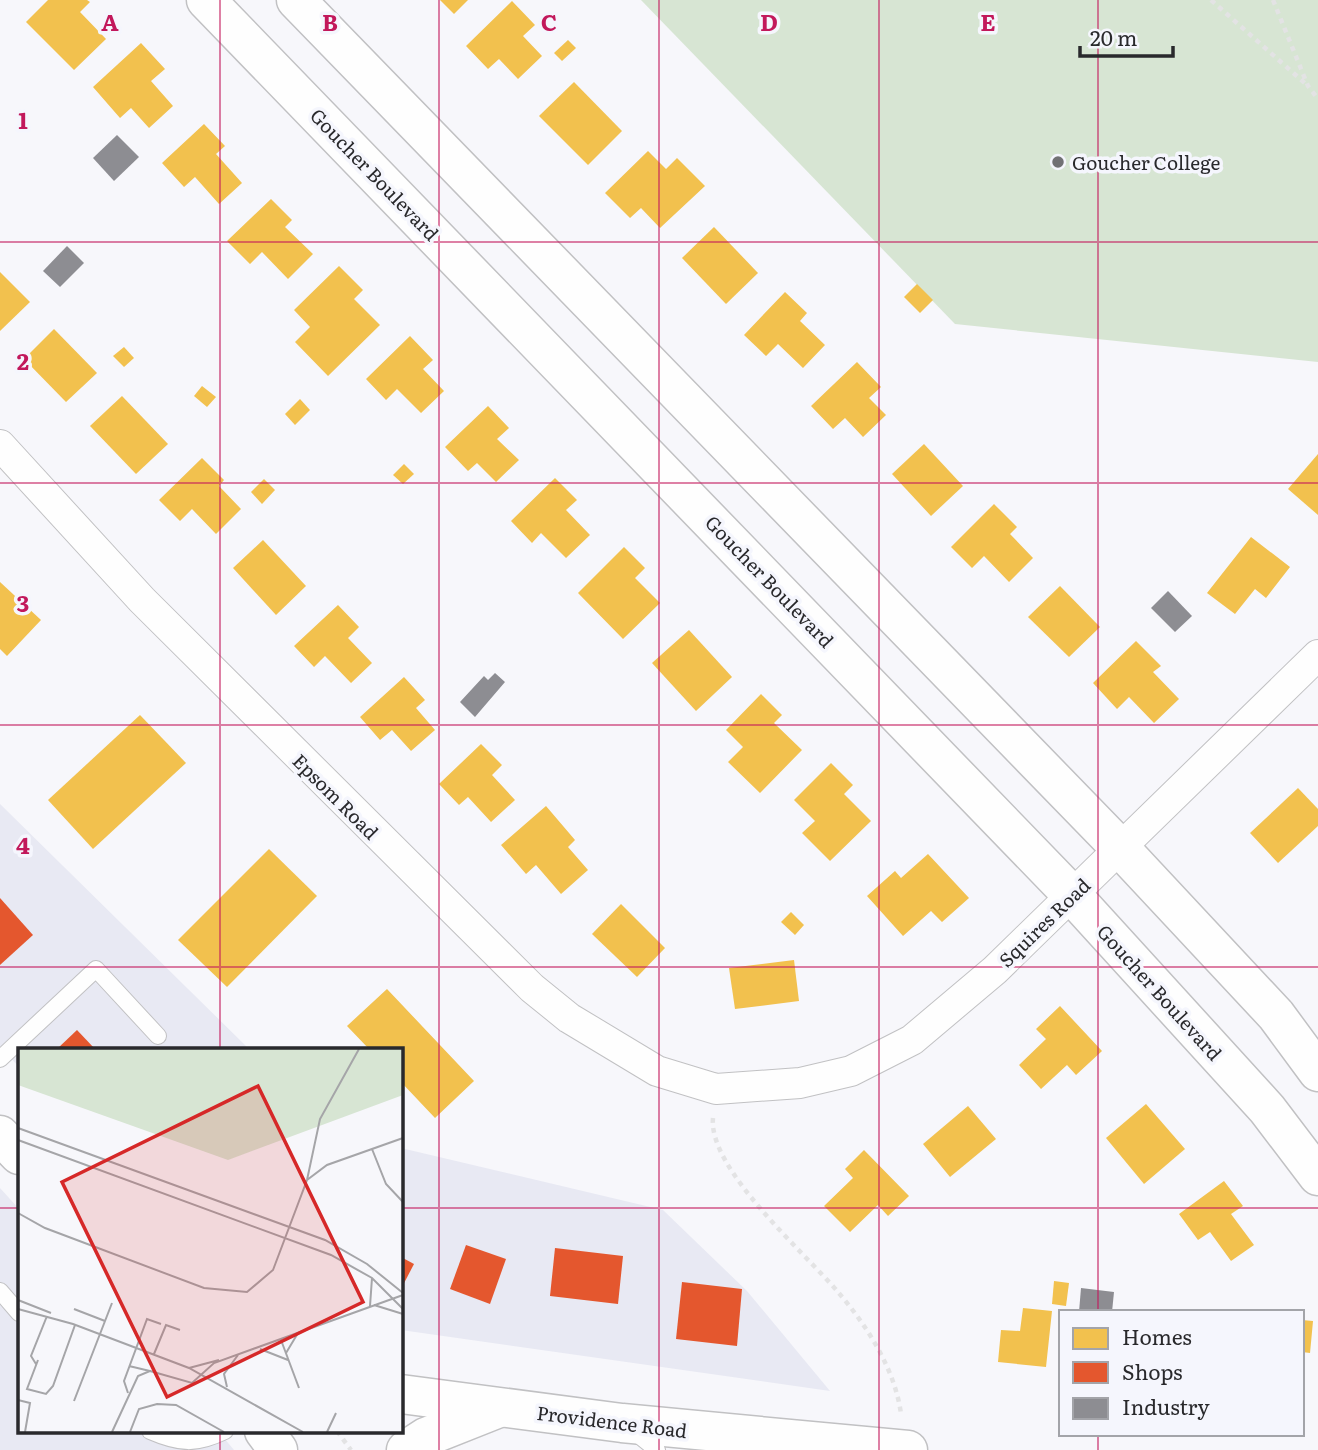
<svg xmlns="http://www.w3.org/2000/svg" width="1318" height="1450" font-family="Literata,serif">
<style>
.built{fill:#e8e9f3}
.green{fill:#d7e5d3}
.homes{fill:#f2c14e}
.shops{fill:#e4572e}
.industry{fill:#8d8d92}
.lines{fill:none;stroke-linecap:round;stroke-linejoin:round}
.lane-casing{stroke:#c1c1c3;stroke-width:18}
.street-casing{stroke:#c1c1c3;stroke-width:32}
.secondary-casing{stroke:#c1c1c3;stroke-width:41}
.path{stroke:#e3e3e4;stroke-width:4.5;stroke-dasharray:5 5;stroke-linecap:butt}
.lane{stroke:#fefefe;stroke-width:16}
.street{stroke:#fefefe;stroke-width:30}
.secondary{stroke:#fefefe;stroke-width:38}
.grid{fill:none;stroke:#c2185b;stroke-width:2;stroke-opacity:0.55}
.poi-dot{fill:#717174;stroke:#f5f6fd;stroke-width:2.5}
.labels{text-anchor:middle;dominant-baseline:central;stroke-width:7;stroke-linejoin:round;paint-order:stroke}
.poi-label{font-size:19px;fill:#29292c;stroke:#f5f6fd;text-anchor:start}
.street-label{font-size:19px;fill:#29292c;stroke:#f5f6fd}
.inset-road{fill:none;stroke:#a5a5a8;stroke-width:2}
.view{fill:#d62828;fill-opacity:0.15;stroke:#d62828;stroke-width:3.5}
.inset-edge{fill:none;stroke:#29292c;stroke-width:3.5}
.grid-label{font-size:23px;text-anchor:middle;font-weight:bold;fill:#c2185b;stroke:#f5f6fd;stroke-width:7;stroke-linejoin:round;paint-order:stroke}
</style>
<rect width="100%" height="100%" fill="#f7f7fb"/>
<!-- built -->
<g class="built">
<polygon points="0,804 249,1049 19,1049 19,1067 0,1046"/>
<polygon points="401,1148 663,1210 747,1291 830,1391 401,1330"/>
<polygon points="0,1188 19,1209 19,1431 218,1431 234,1450 0,1450"/>
</g>
<!-- green -->
<polygon class="green" points="641,0 1318,0 1318,362 955,324"/>
<!-- homes -->
<g class="homes">
<polygon points="48,0 87,0 90,2 80,12 106,39 74,70 26,22"/>
<polygon points="440,0 468,0 454,14"/>
<polygon points="512,1 535,25 523,36 542,56 518,79 499,59 488,69 466,46"/>
<polygon points="568,40 576,48 562,61 554,53"/>
<polygon points="141,43 165,69 151,81 173,106 149,128 131,108 120,118 93,87"/>
<polygon points="574,82 622,131 588,165 539,116"/>
<polygon points="204,124 225,146 216,154 242,183 219,204 195,177 184,187 162,163"/>
<polygon points="648,151 666,169 677,158 705,186 660,228 641,208 630,218 605,193"/>
<polygon points="271,199 292,220 285,227 313,254 288,279 262,252 250,264 227,241"/>
<polygon points="714,227 758,273 726,304 682,258"/>
<polygon points="339,266 363,290 354,299 380,325 328,376 295,342 310,327 294,310"/>
<polygon points="0,272 30,302 0,331"/>
<polygon points="917,284 933,300 920,313 904,297"/>
<polygon points="785,292 807,313 800,321 825,345 803,368 778,344 766,356 744,335"/>
<polygon points="54,329 97,373 66,402 24,359"/>
<polygon points="410,336 433,360 423,369 444,391 421,413 397,389 386,400 366,379"/>
<polygon points="124,347 134,358 124,367 113,356"/>
<polygon points="857,362 881,387 869,398 886,415 863,437 845,418 833,429 811,406"/>
<polygon points="202,386 216,397 207,407 194,396"/>
<polygon points="122,396 168,444 136,474 90,426"/>
<polygon points="300,399 310,410 295,425 285,414"/>
<polygon points="488,406 509,428 497,439 519,460 496,482 477,463 468,471 445,447"/>
<polygon points="924,444 963,486 931,516 892,474"/>
<polygon points="1318,454 1318,515 1288,489"/>
<polygon points="202,458 224,480 219,486 241,509 216,534 192,509 180,521 159,500"/>
<polygon points="404,464 414,474 403,484 393,475"/>
<polygon points="555,478 577,500 566,510 590,535 566,558 541,533 532,543 511,521"/>
<polygon points="264,479 275,490 262,504 251,492"/>
<polygon points="994,504 1017,527 1010,534 1033,558 1009,582 984,556 972,568 951,547"/>
<polygon points="1251,537 1290,567 1266,598 1255,589 1235,614 1207,593"/>
<polygon points="263,540 306,586 276,615 233,568"/>
<polygon points="624,547 645,568 635,578 660,603 623,639 578,593"/>
<polygon points="0,582 41,620 7,656 0,649"/>
<polygon points="1060,586 1100,627 1069,657 1028,617"/>
<polygon points="338,605 359,627 348,638 372,663 351,683 325,656 314,667 294,646"/>
<polygon points="689,630 732,677 696,711 652,663"/>
<polygon points="1136,641 1161,666 1153,672 1179,699 1154,723 1129,697 1117,709 1093,683"/>
<polygon points="404,677 425,700 416,708 435,730 411,751 392,730 380,740 360,717"/>
<polygon points="761,694 782,715 774,723 802,750 760,793 728,762 743,747 726,730"/>
<polygon points="140,715 186,763 93,849 48,800"/>
<polygon points="481,744 502,765 492,775 515,800 491,822 468,797 459,805 439,784"/>
<polygon points="831,763 853,785 844,794 871,821 830,861 802,833 815,821 794,800"/>
<polygon points="1298,788 1318,809 1318,826 1278,863 1250,833"/>
<polygon points="546,806 575,840 568,847 588,870 561,894 536,865 526,874 501,845"/>
<polygon points="269,849 317,896 227,987 178,940"/>
<polygon points="928,854 969,898 942,922 931,911 903,936 867,896 895,871 901,878"/>
<polygon points="621,904 665,948 637,977 592,934"/>
<polygon points="791,912 804,925 795,935 781,922"/>
<polygon points="794,960 799,1001 735,1009 729,968"/>
<polygon points="387,989 474,1081 435,1118 401,1082 401,1049 369,1049 347,1026"/>
<polygon points="1060,1006 1102,1051 1076,1075 1067,1065 1041,1089 1019,1065 1046,1039 1036,1029"/>
<polygon points="1146,1104 1185,1149 1144,1184 1106,1138"/>
<polygon points="968,1106 996,1139 950,1177 923,1144"/>
<polygon points="864,1150 909,1196 888,1216 878,1205 850,1232 824,1206 853,1178 845,1169"/>
<polygon points="1224,1181 1243,1206 1231,1214 1254,1245 1231,1261 1210,1232 1198,1240 1179,1214"/>
<polygon points="1054,1281 1069,1283 1066,1306 1052,1304"/>
<polygon points="1023,1308 1052,1311 1046,1367 998,1362 1001,1330 1020,1331"/>
<polygon points="1302,1320 1313,1321 1310,1353 1302,1352"/>
</g>
<!-- shops -->
<g class="shops">
<polygon points="0,898 33,935 0,965"/>
<polygon points="77,1030 95,1049 57,1049"/>
<polygon points="466,1245 506,1259 490,1304 450,1289"/>
<polygon points="555,1248 623,1256 618,1304 550,1296"/>
<polygon points="401,1257 414,1264 401,1289"/>
<polygon points="682,1282 742,1289 737,1346 676,1339"/>
</g>
<!-- industry -->
<g class="industry">
<polygon points="117,135 139,157 114,181 93,158"/>
<polygon points="67,246 84,263 60,287 43,271"/>
<polygon points="1168,591 1192,616 1175,632 1151,608"/>
<polygon points="495,673 505,682 475,717 460,702 484,676 488,680"/>
<polygon points="1081,1288 1114,1292 1112,1312 1079,1312"/>
</g>
<g class="lines">
<defs>
<g id="lane">
<polyline points="0,1059 96,969 158,1036"/>
<polyline points="0,1291 19,1313"/>
<path d="M 150,1431 C 180,1444 196,1445 225,1431"/>
<polyline points="636,1433 657,1450"/>
</g>
<polyline id="street" points="0,445 142,600 532,988 569,1018 657,1071 716,1089 800,1083 851,1071 912,1040 995,970 1318,655"/>
<g id="secondary">
<polyline points="206,0 1072,895 1267,1109 1318,1176"/>
<polyline points="296,0 1120,848 1276,1015 1318,1072"/>
<polyline points="0,1135 19,1155"/>
<polyline points="401,1394 622,1423 908,1450"/>
<polyline points="264,1431 278,1450"/>
<polyline points="406,1450 426,1437 499,1408"/>
</g>
</defs>
<!-- lane casing -->
<use href="#lane" class="lane-casing"/>
<!-- street casing -->
<use href="#street" class="street-casing"/>
<!-- secondary casing -->
<use href="#secondary" class="secondary-casing"/>
<!-- path -->
<g class="path">
<polyline points="1211,0 1308,86"/>
<polyline points="1273,0 1308,86 1318,99"/>
<path d="M 713,1118 C 708,1169 805,1253 838,1292 C 867,1326 895,1369 901,1414"/>
<polyline points="337,1431 351,1450"/>
</g>
<!-- lane -->
<use href="#lane" class="lane"/>
<!-- street -->
<use href="#street" class="street"/>
<!-- secondary -->
<use href="#secondary" class="secondary"/>
</g>
<!-- grid -->
<path class="grid" d="M 220,0 L 220,1049M 439,0 L 439,1450M 659,0 L 659,1450M 879,0 L 879,1450M 1098,0 L 1098,1312M 0,242 L 1318,242M 0,483 L 1318,483M 0,725 L 1318,725M 0,967 L 1318,967M 0,1208 L 19,1208M 401,1208 L 1318,1208M 220,1431 L 220,1450M 1098,1434 L 1098,1450"/>
<!-- markers -->
<circle class="poi-dot" cx="1058" cy="162" r="7"/>
<g class="labels">
<!-- poi labels -->
<g class="poi-label">
<text x="1072" y="162">Goucher College</text>
</g>
<!-- street labels -->
<g class="street-label">
<text transform="translate(375 174) rotate(46)">Goucher Boulevard</text>
<text transform="translate(770 581) rotate(46)">Goucher Boulevard</text>
<text transform="translate(336 796) rotate(45)">Epsom Road</text>
<text transform="translate(1044 922) rotate(-44)">Squires Road</text>
<text transform="translate(1160 992) rotate(48)">Goucher Boulevard</text>
<text transform="translate(612 1421) rotate(7)">Providence Road</text>
</g>
</g>
<!-- overview -->
<g transform="translate(18 1048)">
<rect width="385" height="385" fill="#f7f7fb"/>
<path d="M 0,1 L 385,1 L 385,47 L 210,112 L 0,37 Z" fill="#d7e5d3"/>
<path class="inset-road" d="M 0,80 L 307,192 L 349,216 L 385,245M 0,92 L 313,207 L 354,230 L 385,261M 354,101 L 368,136 L 385,154M 289,132 L 309,117 L 385,90M 0,165 L 27,180 L 186,240 L 229,244 L 255,222 L 289,132 L 302,71 L 341,1M 0,252 L 33,265M 356,257 L 385,266M 352,258 L 354,230M 0,261 L 55,276 L 171,320 L 285,384M 56,261 L 87,273M 263,292 L 281,340M 242,301 L 270,312M 268,305 L 280,285M 136,306 L 148,277 L 162,282M 20,312 L 9,341 L 28,346 L 35,338 L 57,277M 18,316 L 13,308 L 29,268M 171,320 L 201,312M 132,323 L 174,335 L 196,315 L 385,247M 209,339 L 206,326 L 220,307M 110,345 L 106,333 L 129,271 L 143,276M 0,352 L 12,355 L 7,384M 56,353 L 94,255M 94,384 L 120,328 L 132,323 L 111,318M 112,384 L 121,361 L 139,356 L 158,357 L 206,384M 309,384 L 318,365"/>
<path class="view" d="M 240,38 L 345,254 L 149,349 L 44,134 Z"/>
<rect width="385" height="385" class="inset-edge"/>
</g>
<g class="grid-label">
<text x="110" y="31">A</text>
<text x="330" y="31">B</text>
<text x="549" y="31">C</text>
<text x="769" y="31">D</text>
<text x="988" y="31">E</text>
<text x="23" y="129">1</text>
<text x="23" y="370">2</text>
<text x="23" y="612">3</text>
<text x="23" y="854">4</text>
</g>
<!-- legend -->
<rect x="1059" y="1310" width="245" height="126" fill="#f5f6fd" stroke="#a3a4a9" stroke-width="2"/>
<rect x="1073" y="1328" width="35" height="21" fill="#f2c14e" stroke="#a3a4a9" stroke-width="2"/>
<text x="1122" y="1345" font-size="21" fill="#29292c">Homes</text>
<rect x="1073" y="1362" width="35" height="21" fill="#e4572e" stroke="#a3a4a9" stroke-width="2"/>
<text x="1122" y="1380" font-size="21" fill="#29292c">Shops</text>
<rect x="1073" y="1398" width="35" height="21" fill="#8d8d92" stroke="#a3a4a9" stroke-width="2"/>
<text x="1122" y="1415" font-size="21" fill="#29292c">Industry</text>
<!-- scale -->
<path d="M1080 46v10h93v-10" fill="none" stroke="#29292c" stroke-width="3.5"/>
<text x="1090" y="46" font-size="21" fill="#29292c" stroke="#f5f6fd" stroke-width="5" paint-order="stroke">20 m</text>
</svg>
